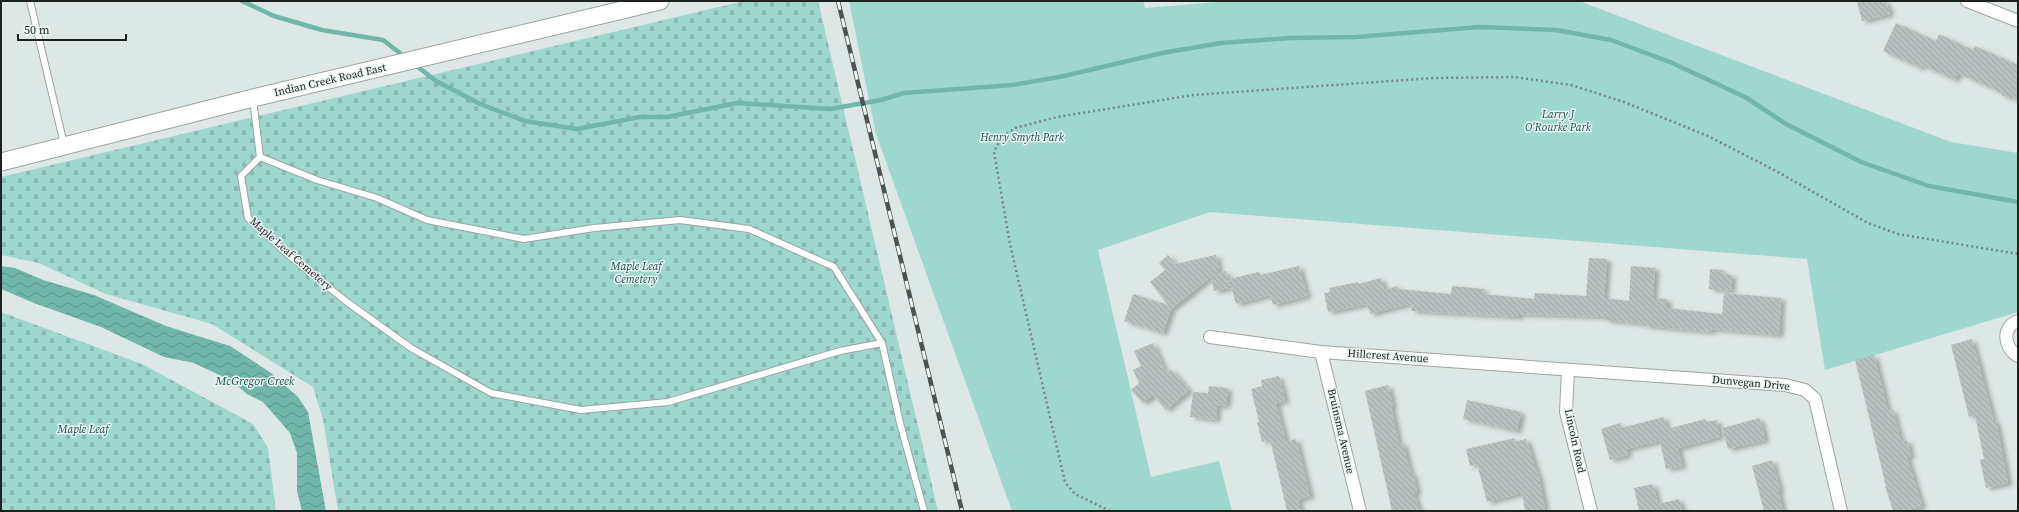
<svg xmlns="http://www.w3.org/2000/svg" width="2019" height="512" font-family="'Source Serif 4',serif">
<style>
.green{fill:#9ed7cc}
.cemetery{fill:url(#cemetery-stones)}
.water{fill:url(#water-waves)}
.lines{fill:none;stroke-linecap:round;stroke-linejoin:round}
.stream{stroke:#70b7aa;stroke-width:4.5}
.building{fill:url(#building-back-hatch);filter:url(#shadow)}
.lane-casing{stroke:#9ca5a3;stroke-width:8}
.street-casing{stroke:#9ca5a3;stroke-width:14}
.secondary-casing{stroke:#9ca5a3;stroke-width:19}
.path{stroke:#7c8381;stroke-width:2.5;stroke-dasharray:2 3;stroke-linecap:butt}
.lane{stroke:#fff;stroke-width:6}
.street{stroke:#fff;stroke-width:12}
.secondary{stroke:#fff;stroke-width:17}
.rail-casing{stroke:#4d5352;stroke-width:4.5}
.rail{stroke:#eaf4f2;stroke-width:3;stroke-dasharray:9;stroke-linecap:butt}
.labels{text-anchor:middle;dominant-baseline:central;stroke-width:3;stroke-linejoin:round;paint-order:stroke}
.street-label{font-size:11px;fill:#1d2120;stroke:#eaf4f2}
.park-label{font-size:11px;font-style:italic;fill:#155149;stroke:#eaf4f2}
.water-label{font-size:12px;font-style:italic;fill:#19554c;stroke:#eaf4f2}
</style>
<defs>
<pattern id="cemetery-stones" width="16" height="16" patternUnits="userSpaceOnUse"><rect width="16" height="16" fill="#9ed7cc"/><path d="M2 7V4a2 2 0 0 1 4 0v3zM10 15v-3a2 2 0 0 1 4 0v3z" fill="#88b8af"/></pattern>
<pattern id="water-waves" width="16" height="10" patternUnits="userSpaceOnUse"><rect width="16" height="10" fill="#70b7aa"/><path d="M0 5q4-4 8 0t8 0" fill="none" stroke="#5b948a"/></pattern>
<pattern id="building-back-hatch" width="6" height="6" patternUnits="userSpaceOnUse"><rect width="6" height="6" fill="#b7c1bf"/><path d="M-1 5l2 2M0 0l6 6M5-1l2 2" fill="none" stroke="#9da6a4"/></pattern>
<filter id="shadow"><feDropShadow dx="4.5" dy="2.5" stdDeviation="2" flood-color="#0004"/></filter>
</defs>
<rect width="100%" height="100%" fill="#dde7e5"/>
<!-- green -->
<polygon class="green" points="849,1 1143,1 1145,8 1230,1 1579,1 1951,142 2018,153 2018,312 1825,370 1807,259 1210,212 1098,250 1151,477 1219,461 1232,511 1012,511 876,134"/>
<!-- cemetery -->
<g class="cemetery">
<polygon points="744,1 818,1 938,511 338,511 323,419 313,387 212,324 106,294 39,263 1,255 1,177"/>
<polygon points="1,312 142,364 253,424 268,448 276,511 1,511"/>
</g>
<!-- water -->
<polygon class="water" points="1,266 15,268 43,280 94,295 166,326 230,346 271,373 298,397 308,412 326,511 302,511 297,491 297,453 290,433 263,402 247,394 232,381 194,363 164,357 101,327 34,303 1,289"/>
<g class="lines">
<!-- stream -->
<g class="stream">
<polyline points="242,1 274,16 322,30 383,40 405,57"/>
<polyline points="414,64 436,81 480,104 525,121 577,129 640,117 667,117 737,103 830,109 881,100 904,93 1013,85 1064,76 1162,53 1221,43 1290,38 1356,37 1479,27 1556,30 1611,40 1670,62 1745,97 1786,124 1861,162 1929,186 2018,202"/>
</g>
</g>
<!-- building -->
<g class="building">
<polygon points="1857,1 1886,1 1890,14 1862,21"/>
<polygon points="1896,23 1936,41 1939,34 1973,50 1975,46 2018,65 2018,100 2001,95 2002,93 1958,73 1955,80 1921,65 1920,68 1883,51"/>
<polygon points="1168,255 1175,264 1216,255 1219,270 1215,274 1226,271 1230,288 1214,291 1211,277 1171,309 1163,333 1124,321 1133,294 1168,305 1150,282 1165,270 1159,263"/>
<polygon points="1589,258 1607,259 1604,298 1629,301 1631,266 1655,268 1653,298 1667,299 1667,308 1722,314 1724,293 1781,298 1779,335 1712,329 1711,332 1645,326 1645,324 1605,320 1605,317 1519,314 1519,317 1411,311 1412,303 1370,314 1367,304 1328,312 1324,293 1330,292 1329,288 1358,282 1358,284 1381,278 1384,290 1397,286 1398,289 1451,294 1452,286 1484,289 1483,294 1534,299 1535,293 1586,296"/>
<polygon points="1299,266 1307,296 1273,305 1270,295 1236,304 1229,279 1259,272 1260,275"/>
<polygon points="1710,269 1723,270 1722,274 1732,275 1731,291 1709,289"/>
<polygon points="1972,339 1994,422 1996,421 2008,483 1986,488 1980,460 1984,459 1975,415 1969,417 1951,345"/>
<polygon points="1153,343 1166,373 1171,369 1189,390 1166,410 1153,395 1143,403 1131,390 1139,383 1133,370 1141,366 1134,351"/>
<polygon points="1874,355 1888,411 1893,410 1901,442 1907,440 1911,456 1907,457 1922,506 1906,511 1893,511 1885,486 1886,486 1855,360"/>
<polygon points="1279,376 1285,401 1276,403 1286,442 1296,439 1310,496 1298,500 1301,511 1287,511 1270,439 1262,442 1257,422 1259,422 1251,389 1262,386 1261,380"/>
<polygon points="1388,385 1393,406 1391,406 1399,444 1403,443 1411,474 1413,474 1417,492 1414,493 1419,511 1392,511 1365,391"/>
<polygon points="1209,386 1228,388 1226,406 1217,405 1216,420 1190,417 1193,392 1208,393"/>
<polygon points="1467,400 1521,412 1517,431 1463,419"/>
<polygon points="1664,417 1667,429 1705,419 1706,422 1717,420 1720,437 1678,448 1682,466 1666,469 1660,441 1626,449 1628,455 1610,460 1601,429 1620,423 1621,428"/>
<polygon points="1760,418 1765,440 1728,449 1722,428"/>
<polygon points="1515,438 1514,442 1526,439 1539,478 1545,508 1525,511 1522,493 1487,502 1477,464 1470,466 1466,449"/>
<polygon points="1772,460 1780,490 1778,490 1783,511 1764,511 1752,466"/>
<polygon points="1653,484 1658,504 1679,499 1682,511 1639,511 1634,488"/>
</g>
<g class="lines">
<defs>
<g id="lane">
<polyline points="30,1 64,144"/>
<polyline points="253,99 260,157"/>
<polyline points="882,343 840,351 668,402 581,410 491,393 411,348 347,302 292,258 248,218 241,176 260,157 317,180 377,198 427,220 524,239 594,228 680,220 749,229 834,267 882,343 900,423 924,511"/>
</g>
<g id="street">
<polyline points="1967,1 2018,21"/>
<path d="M 2018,321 C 2001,327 2004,348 2018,356"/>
<polyline points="1210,337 1321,352 1785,385 1805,390 1815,399 1841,511"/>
<polyline points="1321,352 1360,511"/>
<polyline points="1568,370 1566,412 1591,511"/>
</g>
<polyline id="secondary" points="1,162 253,98 660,1"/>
</defs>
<!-- lane casing -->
<use href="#lane" class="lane-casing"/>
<!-- street casing -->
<use href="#street" class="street-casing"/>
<!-- secondary casing -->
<use href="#secondary" class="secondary-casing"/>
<!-- path -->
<polyline class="path" points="1110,511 1075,494 1065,482 1010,244 994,152 1001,138 1015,128 1057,117 1193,95 1434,78 1514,77 1571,85 1624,102 1708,136 1776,171 1868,223 1898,234 2018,254"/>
<!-- lane -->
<use href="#lane" class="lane"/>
<!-- street -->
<use href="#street" class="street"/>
<!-- secondary -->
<use href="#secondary" class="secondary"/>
<defs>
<polyline id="rail" points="838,1 962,511"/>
</defs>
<!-- rail casing -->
<use href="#rail" class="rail-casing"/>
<!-- rail -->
<use href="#rail" class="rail"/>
</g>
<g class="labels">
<!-- street labels -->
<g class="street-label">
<text transform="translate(330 80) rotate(-13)">Indian Creek Road East</text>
<text transform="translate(291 254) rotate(41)">Maple Leaf Cemetery</text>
<text transform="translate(1388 356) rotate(4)">Hillcrest Avenue</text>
<text transform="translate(1751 383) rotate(5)">Dunvegan Drive</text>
<text transform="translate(1341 431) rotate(77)">Bruinsma Avenue</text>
<text transform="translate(1575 441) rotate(78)">Lincoln Road</text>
</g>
<!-- park labels -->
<g class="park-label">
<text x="1558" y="114">Larry J<tspan x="1558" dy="13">O'Rourke Park</tspan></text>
<text x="1022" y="137">Henry Smyth Park</text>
<text x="636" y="266">Maple Leaf<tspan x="636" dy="13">Cemetery</tspan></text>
<text x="83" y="429">Maple Leaf</text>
</g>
<!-- water labels -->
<g class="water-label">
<text x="255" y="381">McGregor Creek</text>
</g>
</g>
<!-- border -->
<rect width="2019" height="512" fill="none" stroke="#1d2120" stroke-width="4"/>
<!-- scale -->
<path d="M18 34v6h108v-6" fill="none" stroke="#1d2120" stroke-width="2"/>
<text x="24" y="34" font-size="12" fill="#1d2120" stroke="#eaf4f2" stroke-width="3" paint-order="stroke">50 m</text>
</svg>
